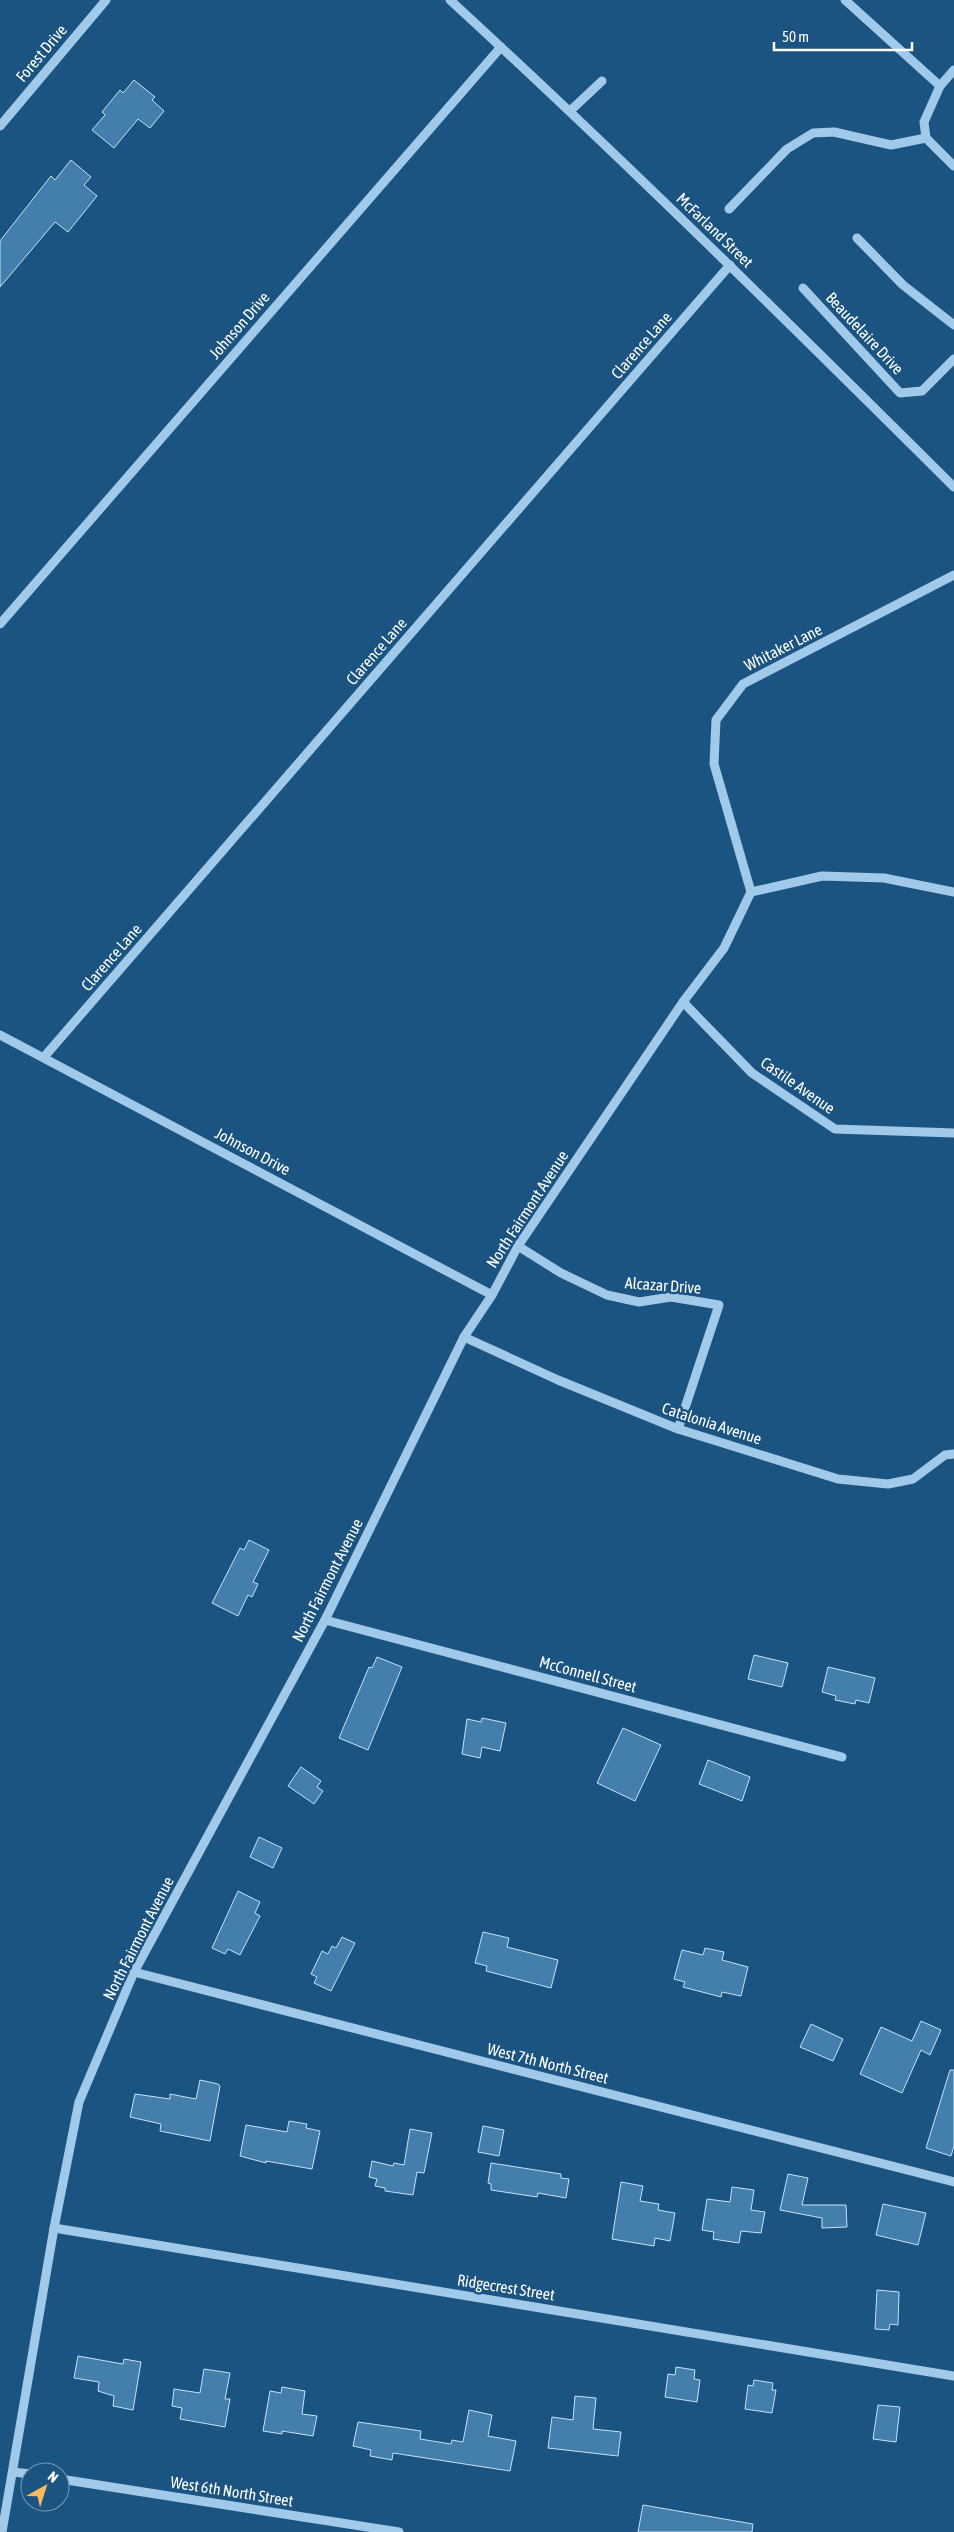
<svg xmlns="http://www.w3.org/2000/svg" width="954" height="2532" font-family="'Asap Condensed',sans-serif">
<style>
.building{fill:#447eab;stroke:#c6e2f7}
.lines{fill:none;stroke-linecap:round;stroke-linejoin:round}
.minor{stroke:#a1caea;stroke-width:9}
.labels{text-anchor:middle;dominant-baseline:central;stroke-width:5;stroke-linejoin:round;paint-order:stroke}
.street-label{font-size:16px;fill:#fff;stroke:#1c5481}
</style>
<rect width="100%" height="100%" fill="#1c5481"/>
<!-- building -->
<g class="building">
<polygon points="134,80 155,97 152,100 164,111 150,128 138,119 114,148 92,130 105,115 102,112 120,90 123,93"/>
<polygon points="71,160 91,177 84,185 97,196 68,232 55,222 0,287 0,241 51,176 55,180"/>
<polygon points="249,1540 269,1550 253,1582 258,1584 252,1597 248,1595 238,1616 212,1603 240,1548 244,1550"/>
<polygon points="754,1655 788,1663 782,1687 748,1679"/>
<polygon points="377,1657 402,1667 368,1750 339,1738 369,1667 372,1668"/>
<polygon points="828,1667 875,1678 869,1703 856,1700 855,1704 835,1700 836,1696 822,1692"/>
<polygon points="482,1718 506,1723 500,1751 482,1747 480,1758 462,1754 467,1719 481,1722"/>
<polygon points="623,1728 661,1745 635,1801 597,1783"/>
<polygon points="708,1760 750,1777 742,1801 699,1784"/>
<polygon points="301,1767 321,1781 317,1787 323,1791 314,1804 288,1786"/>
<polygon points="259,1837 282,1848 273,1868 250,1857"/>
<polygon points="238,1891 260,1902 255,1913 260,1916 240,1955 228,1949 225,1954 212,1948"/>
<polygon points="483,1932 509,1938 507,1947 558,1960 551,1988 486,1971 487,1966 475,1963"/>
<polygon points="342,1937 355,1943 331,1991 314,1983 317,1977 311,1974 322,1951 328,1954 332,1946 336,1948"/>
<polygon points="705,1948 724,1952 722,1960 748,1967 741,1996 722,1992 721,1997 683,1987 685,1982 674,1979 682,1950 703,1955"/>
<polygon points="921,2021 941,2030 930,2055 921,2050 902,2093 860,2074 881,2027 912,2041"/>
<polygon points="811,2024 843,2039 833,2061 800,2047"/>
<polygon points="950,2070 954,2070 954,2146 951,2156 926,2148"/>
<polygon points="200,2080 218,2084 220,2086 210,2141 160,2131 161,2124 130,2117 135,2094 170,2099 170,2094 196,2099"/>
<polygon points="289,2121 307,2124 306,2128 320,2131 312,2169 266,2161 266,2163 240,2156 246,2125 287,2132"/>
<polygon points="483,2126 504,2130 499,2156 478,2152"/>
<polygon points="410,2129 432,2133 424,2173 417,2172 413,2195 385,2191 385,2188 375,2186 377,2179 369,2177 372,2161 393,2166 394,2163 404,2165"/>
<polygon points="491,2163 561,2174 561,2178 569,2179 566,2198 538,2193 537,2197 491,2190 491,2184 488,2183"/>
<polygon points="788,2174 808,2178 802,2205 846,2205 847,2227 822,2228 822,2218 780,2210"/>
<polygon points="621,2182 643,2186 640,2201 659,2204 658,2210 675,2213 670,2241 655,2238 654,2246 612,2239"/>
<polygon points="732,2187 754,2190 751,2210 765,2212 761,2233 741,2231 739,2243 713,2239 714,2232 702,2230 707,2199 730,2202"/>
<polygon points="883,2204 926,2213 918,2245 876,2235"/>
<polygon points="877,2290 899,2292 898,2325 890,2324 889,2330 875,2329"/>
<polygon points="78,2356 123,2364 124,2359 141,2362 133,2410 113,2406 114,2396 98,2391 99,2382 74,2378"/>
<polygon points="676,2367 695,2370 694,2379 700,2380 697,2402 665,2397 668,2374 675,2375"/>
<polygon points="204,2369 230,2373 225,2399 230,2399 225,2427 180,2419 182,2408 172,2406 174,2389 200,2393"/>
<polygon points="754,2380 773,2383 772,2390 776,2390 772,2413 745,2409 748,2385 753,2386"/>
<polygon points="282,2387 305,2391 302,2414 317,2416 313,2436 282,2431 282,2434 263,2431 270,2391 281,2393"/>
<polygon points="575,2396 596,2398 593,2429 621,2432 618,2456 548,2448 552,2417 573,2420"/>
<polygon points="878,2405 900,2407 896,2442 873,2439"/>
<polygon points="469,2410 492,2415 488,2436 516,2441 510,2471 393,2453 392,2460 370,2456 371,2450 353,2446 358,2422 421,2431 420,2439 451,2444 452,2440 463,2442"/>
<polygon points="643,2505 753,2524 752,2532 638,2532"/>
</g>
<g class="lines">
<!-- minor -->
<g class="minor">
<path d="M 450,0 C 622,158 788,322 954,487"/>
<polyline points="845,0 940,86"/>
<polyline points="570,111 602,81"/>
<polyline points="0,126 106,0"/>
<polyline points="926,138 924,122 940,86 954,70"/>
<polyline points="926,138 954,166"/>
<polyline points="729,209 787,149 813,133 834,132 891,145 926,138"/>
<polyline points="857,238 903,285 954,325"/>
<polyline points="803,288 900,393 922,391 954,359"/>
<polyline points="0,624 501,47"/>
<polyline points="751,892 714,764 716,720 743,684 954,575"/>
<polyline points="751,892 822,876 884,878 954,892"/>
<polyline points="683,1002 752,1073 835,1129 954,1133"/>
<polyline points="0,1035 492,1295"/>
<polyline points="44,1057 730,265"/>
<polyline points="518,1246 561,1273 607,1295 639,1302 671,1297 719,1305 678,1429"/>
<polyline points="464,1337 558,1380 678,1429 838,1479 888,1484 913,1479 945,1455 954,1454"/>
<polyline points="325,1620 842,1757"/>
<polyline points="134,1972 954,2182"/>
<polyline points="54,2228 954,2376"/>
<polyline points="13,2472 30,2474"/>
<polyline points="60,2479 399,2532"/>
<polyline points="2,2532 54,2228 79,2102 134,1972 325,1620 464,1337 492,1295 518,1246 683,1002 724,948 751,892"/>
</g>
</g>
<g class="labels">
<!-- street labels -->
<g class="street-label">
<text transform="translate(41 53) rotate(-50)">Forest Drive</text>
<text transform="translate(715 230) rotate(44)">McFarland Street</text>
<text transform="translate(239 325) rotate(-49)">Johnson Drive</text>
<text transform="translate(865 333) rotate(47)">Beaudelaire Drive</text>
<text transform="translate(641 345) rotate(-49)">Clarence Lane</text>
<text transform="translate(783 647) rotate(-27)">Whitaker Lane</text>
<text transform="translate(376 651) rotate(-49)">Clarence Lane</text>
<text transform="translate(111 957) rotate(-49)">Clarence Lane</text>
<text transform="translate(798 1085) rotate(35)">Castile Avenue</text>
<text transform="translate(253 1151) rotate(28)">Johnson Drive</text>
<text transform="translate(527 1209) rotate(-57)">North Fairmont Avenue</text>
<text transform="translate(663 1285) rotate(4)">Alcazar Drive</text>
<text transform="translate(712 1423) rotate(18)">Catalonia Avenue</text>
<text transform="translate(327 1580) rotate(-63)">North Fairmont Avenue</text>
<text transform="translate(588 1674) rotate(15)">McConnell Street</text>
<text transform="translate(138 1938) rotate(-63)">North Fairmont Avenue</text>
<text transform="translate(548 2063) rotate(14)">West 7th North Street</text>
<text transform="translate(506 2287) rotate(9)">Ridgecrest Street</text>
<text transform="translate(232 2491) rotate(9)">West 6th North Street</text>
</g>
</g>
<!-- north arrow -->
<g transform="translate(45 2487) rotate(39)"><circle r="24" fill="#1c5481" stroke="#7798b3"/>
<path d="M0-4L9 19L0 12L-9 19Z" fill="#fabb5f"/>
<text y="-8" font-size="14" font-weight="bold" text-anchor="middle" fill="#ffffff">N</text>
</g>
<!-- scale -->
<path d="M774 42v8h138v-8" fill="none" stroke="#ffffff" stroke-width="2.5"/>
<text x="782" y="42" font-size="15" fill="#ffffff" stroke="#1c5481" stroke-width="4" paint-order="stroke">50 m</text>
</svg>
